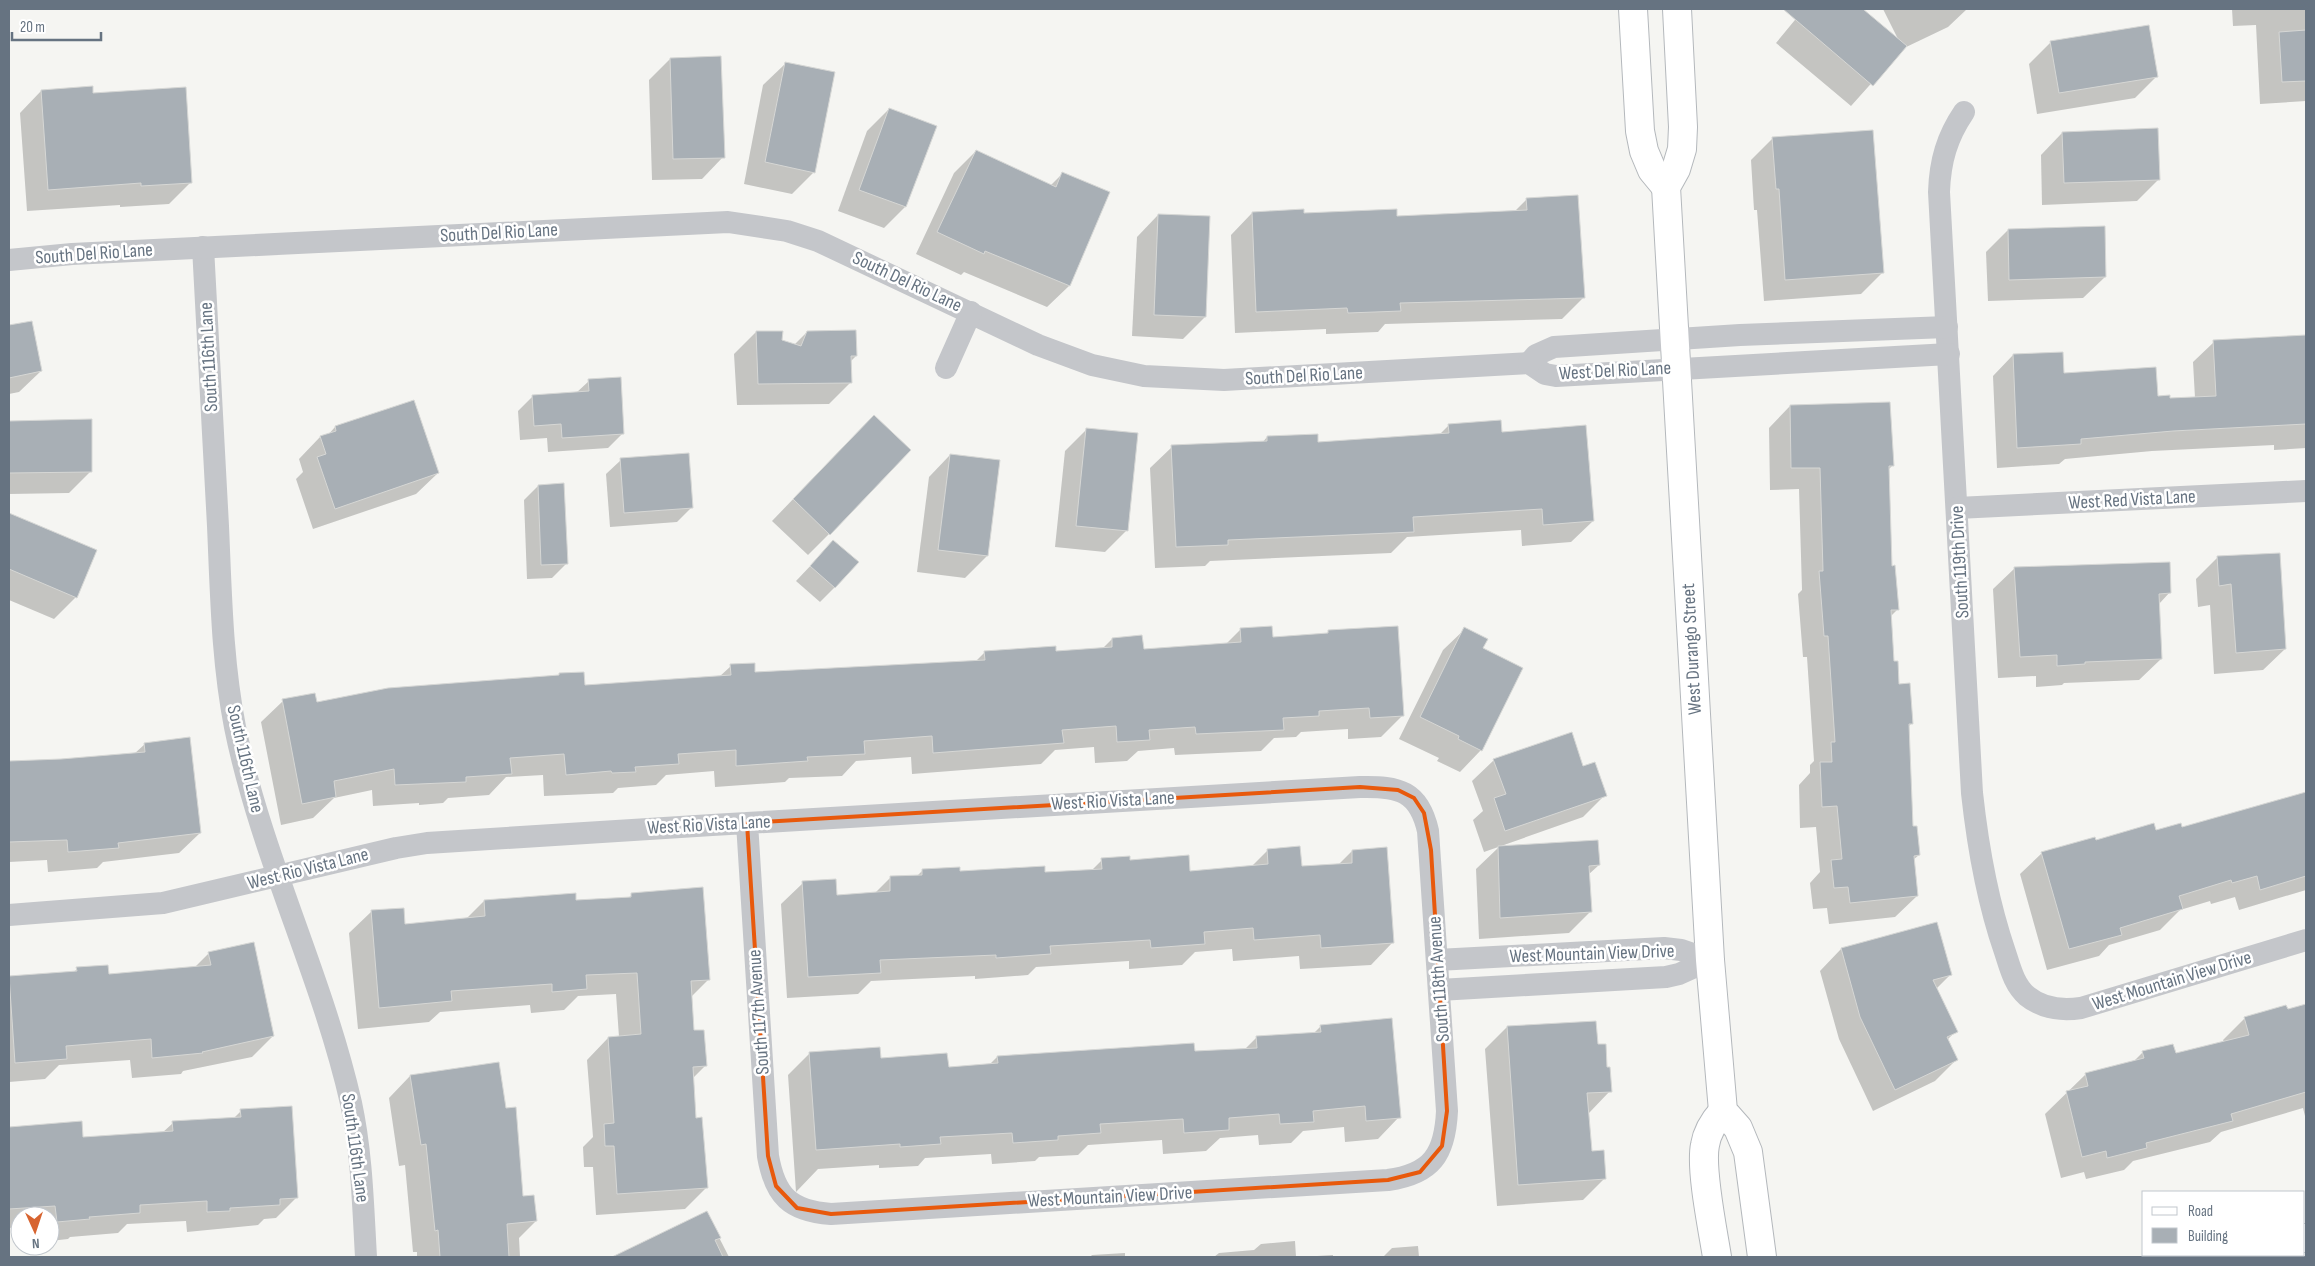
<svg xmlns="http://www.w3.org/2000/svg" width="2315" height="1266" font-family="'Sofia Sans Condensed',sans-serif">
<style>
.shadow{fill:#0003}
.building{fill:#a8afb5;stroke:#d6d7d5}
.lines{fill:none;stroke-linecap:round;stroke-linejoin:round}
.secondary-casing{stroke:#b4b8bc;stroke-width:30}
.street{stroke:#c4c6ca;stroke-width:22}
.secondary{stroke:#fff;stroke-width:28}
.marked{fill:none;stroke:#e8590c;stroke-width:4;stroke-linejoin:round}
.labels{text-anchor:middle;dominant-baseline:central;stroke-width:5;stroke-linejoin:round;paint-order:stroke}
.street-label{font-size:19px;fill:#667381;stroke:#fff}
</style>
<rect width="100%" height="100%" fill="#f5f5f2"/>
<!-- shadow -->
<g class="shadow">
<polygon points="1804,9 1861,9 1899,41 1883,9 1967,9 1948,27 1902,49 1851,106 1776,43"/>
<polygon points="2232,9 2306,9 2306,103 2306,101 2260,104 2256,25 2233,26"/>
<polygon points="2051,42 2156,77 2135,98 2037,114 2029,64"/>
<polygon points="670,59 723,157 702,179 652,180 649,80"/>
<polygon points="785,64 814,172 792,194 744,184 763,85"/>
<polygon points="41,91 92,94 191,182 169,204 120,207 120,205 27,211 20,113"/>
<polygon points="889,109 935,126 905,207 884,228 838,211 867,131"/>
<polygon points="2062,133 2159,179 2137,201 2042,205 2041,155"/>
<polygon points="1773,138 1882,273 1861,294 1764,301 1757,210 1754,210 1751,160"/>
<polygon points="976,151 1050,186 1062,174 1108,193 1069,286 1047,307 964,272 961,275 916,254 954,173"/>
<polygon points="1527,199 1584,297 1562,319 1385,324 1378,332 1326,334 1326,329 1235,333 1231,235 1252,213 1396,217 1514,212"/>
<polygon points="1158,215 1205,317 1183,339 1132,336 1137,237"/>
<polygon points="2008,230 2105,277 2083,298 1988,301 1986,252"/>
<polygon points="31,322 41,371 19,392 9,394 9,326"/>
<polygon points="756,332 794,345 807,332 856,356 850,362 851,382 829,404 737,405 734,354"/>
<polygon points="2306,337 2306,448 2274,450 2274,445 2152,451 2065,459 2059,464 1997,468 1993,376 2013,355 2063,375 2157,398 2169,399 2195,398 2193,362 2214,342"/>
<polygon points="589,381 623,433 608,448 548,452 547,438 520,440 518,411 533,396 576,393"/>
<polygon points="1790,406 1893,465 1888,470 1891,567 1898,609 1890,617 1893,663 1911,724 1908,727 1911,827 1919,855 1913,860 1917,896 1895,917 1829,924 1827,908 1813,909 1810,883 1820,872 1816,827 1800,828 1799,785 1810,773 1810,765 1814,761 1807,657 1803,657 1798,594 1802,590 1799,489 1770,490 1769,428"/>
<polygon points="90,420 91,471 69,493 9,494 9,422"/>
<polygon points="1449,425 1593,521 1571,542 1522,546 1521,530 1407,537 1391,553 1210,561 1205,566 1155,568 1150,468 1172,447 1262,443 1267,437 1317,443 1439,435"/>
<polygon points="335,427 438,473 416,494 313,529 296,479 303,472 299,459 320,437 328,435"/>
<polygon points="1087,429 1126,531 1105,552 1055,547 1065,451"/>
<polygon points="852,438 829,534 808,555 772,521"/>
<polygon points="950,455 999,461 987,556 965,578 917,572 929,477"/>
<polygon points="621,460 691,508 677,522 610,527 606,474"/>
<polygon points="538,486 567,563 552,578 527,579 524,500"/>
<polygon points="9,515 95,550 76,597 54,619 9,600"/>
<polygon points="833,542 835,587 820,602 796,581"/>
<polygon points="2217,558 2285,649 2263,670 2214,674 2210,605 2198,607 2196,579"/>
<polygon points="2015,568 2170,592 2159,604 2161,659 2139,680 2064,683 2062,685 2036,687 2036,676 1998,678 1993,589"/>
<polygon points="1241,629 1272,638 1326,634 1329,631 1403,715 1381,737 1348,739 1348,729 1301,732 1296,737 1274,738 1261,751 1175,755 1174,748 1138,751 1127,761 1095,763 1094,747 1055,750 1041,764 912,774 911,757 856,761 842,776 789,778 785,782 715,787 714,771 666,775 656,785 618,788 613,793 544,796 543,775 506,777 489,795 448,798 443,803 419,805 419,803 373,806 372,790 334,798 313,818 281,825 261,722 283,701 316,703 557,677 560,674 584,686 719,677 731,666 754,673 975,662 985,652 1055,653 1102,649 1112,639 1142,651 1225,645"/>
<polygon points="1465,629 1482,649 1481,750 1460,772 1437,761 1439,758 1399,739 1443,650"/>
<polygon points="145,744 200,833 179,853 103,862 97,868 48,872 47,860 9,862 9,762 62,761 134,754"/>
<polygon points="1494,760 1583,767 1605,795 1583,817 1484,852 1473,820 1483,811 1472,781"/>
<polygon points="2306,792 2306,890 2239,910 2235,897 2211,904 2210,901 2180,910 2160,930 2109,945 2099,956 2047,970 2020,874 2042,853 2181,828"/>
<polygon points="1498,848 1599,865 1588,875 1591,911 1569,933 1479,939 1476,869"/>
<polygon points="1268,850 1301,868 1338,865 1352,851 1392,943 1371,965 1300,969 1299,956 1233,961 1232,949 1195,952 1182,965 1129,969 1129,961 1036,967 1028,975 975,979 975,976 871,981 858,994 787,998 781,904 803,883 835,896 874,894 890,878 916,877 923,870 1044,874 1091,871 1102,860 1129,862 1189,872 1251,867"/>
<polygon points="632,895 709,979 691,997 693,1032 705,1066 692,1079 695,1119 707,1187 685,1209 596,1215 593,1167 584,1167 583,1147 593,1137 587,1060 608,1038 619,1037 616,994 578,996 564,1010 531,1013 530,1005 440,1012 429,1022 358,1029 349,933 371,912 404,925 466,919 484,901 575,902 628,898"/>
<polygon points="1936,923 1950,975 1936,989 1956,1031 1947,1040 1956,1060 1935,1081 1873,1111 1839,1039 1820,971 1841,949"/>
<polygon points="209,953 273,1036 252,1057 183,1071 181,1074 132,1078 130,1060 59,1065 45,1079 9,1082 9,977 73,973 77,969 108,975 194,968"/>
<polygon points="2306,1005 2306,1120 2303,1108 2221,1132 2210,1142 2133,1161 2124,1170 2086,1179 2084,1172 2061,1178 2045,1114 2086,1074 2133,1062 2143,1052 2175,1054 2224,1042 2223,1040 2245,1018"/>
<polygon points="1321,1026 1399,1117 1378,1139 1345,1142 1344,1127 1303,1131 1291,1143 1259,1145 1258,1135 1220,1138 1206,1151 1163,1154 1162,1140 1088,1145 1078,1155 1039,1157 1035,1161 992,1164 991,1154 925,1158 918,1166 879,1168 879,1165 818,1169 796,1192 788,1075 809,1054 880,1059 947,1069 989,1065 997,1057 1244,1050 1257,1037 1313,1034"/>
<polygon points="1507,1027 1597,1045 1606,1069 1610,1091 1589,1113 1590,1152 1605,1178 1583,1200 1497,1206 1485,1049"/>
<polygon points="410,1076 536,1221 519,1238 520,1257 417,1257 417,1252 413,1252 405,1165 399,1166 389,1098"/>
<polygon points="241,1111 297,1197 276,1218 264,1219 258,1225 187,1232 186,1221 127,1224 118,1233 70,1237 68,1239 50,1241 50,1216 20,1216 20,1227 9,1228 9,1128 80,1122 82,1139 162,1133 173,1123 233,1119"/>
<polygon points="706,1212 729,1257 622,1257 628,1251"/>
<polygon points="1295,1241 1296,1257 1214,1257 1219,1253 1254,1250 1261,1244"/>
<polygon points="1418,1246 1419,1257 1383,1257 1392,1248"/>
<polygon points="1125,1253 1125,1257 1090,1257 1092,1255"/>
<polygon points="1333,1255 1333,1257 1301,1257"/>
</g>
<!-- building -->
<g class="building">
<polygon points="1783,9 1863,9 1907,46 1873,86"/>
<polygon points="2149,25 2158,77 2059,93 2050,41"/>
<polygon points="2306,30 2306,81 2282,82 2279,32"/>
<polygon points="721,56 725,158 673,159 670,58"/>
<polygon points="785,62 835,72 815,173 765,162"/>
<polygon points="93,86 93,93 186,87 192,183 141,186 141,183 48,190 41,90"/>
<polygon points="889,108 937,126 906,207 859,190"/>
<polygon points="2158,128 2160,180 2064,183 2062,132"/>
<polygon points="1873,130 1884,273 1785,280 1779,189 1776,189 1772,137"/>
<polygon points="976,150 1056,187 1062,172 1110,192 1070,286 985,251 984,254 937,232"/>
<polygon points="1578,195 1585,298 1400,303 1401,311 1348,313 1347,308 1256,312 1252,212 1304,209 1304,213 1397,209 1397,216 1527,210 1526,198"/>
<polygon points="1158,214 1210,216 1206,317 1154,315"/>
<polygon points="2105,226 2106,277 2009,280 2008,229"/>
<polygon points="32,321 42,371 9,378 9,325"/>
<polygon points="856,330 857,356 851,356 852,383 758,384 756,331 783,331 782,340 801,346 807,331"/>
<polygon points="2306,335 2306,424 2173,431 2081,439 2081,444 2017,448 2013,354 2063,352 2064,373 2156,367 2158,396 2170,395 2170,398 2216,396 2213,340"/>
<polygon points="621,377 624,434 562,438 561,424 534,426 532,395 589,391 588,379"/>
<polygon points="414,400 439,473 335,509 317,457 326,454 320,436 336,431 335,426"/>
<polygon points="1890,402 1894,466 1889,466 1892,566 1895,565 1899,610 1891,610 1894,661 1898,661 1899,684 1910,683 1913,724 1909,724 1913,826 1917,826 1920,855 1914,856 1918,896 1850,903 1848,887 1834,888 1831,860 1842,859 1837,806 1822,807 1820,762 1832,762 1831,742 1835,742 1828,636 1824,636 1819,571 1823,571 1820,468 1791,468 1790,405"/>
<polygon points="874,415 911,450 830,535 793,499"/>
<polygon points="92,419 92,472 9,473 9,421"/>
<polygon points="1501,420 1502,432 1586,425 1594,521 1543,525 1542,509 1413,517 1414,532 1228,540 1228,545 1176,547 1171,445 1267,441 1267,436 1318,434 1318,442 1449,433 1448,424"/>
<polygon points="1086,428 1138,433 1128,531 1076,526"/>
<polygon points="689,453 693,508 624,513 620,458"/>
<polygon points="950,454 1000,460 988,556 938,550"/>
<polygon points="564,483 568,564 541,565 538,485"/>
<polygon points="9,513 97,550 77,598 9,569"/>
<polygon points="833,540 859,562 835,588 810,566"/>
<polygon points="2280,553 2286,649 2236,653 2231,584 2219,586 2217,556"/>
<polygon points="2170,562 2171,593 2159,594 2162,659 2085,662 2085,664 2057,666 2057,655 2020,657 2014,567"/>
<polygon points="1272,626 1273,637 1328,633 1328,630 1398,626 1404,716 1370,718 1369,708 1319,711 1319,716 1283,718 1284,730 1196,734 1195,727 1149,730 1150,740 1117,742 1116,726 1062,730 1064,743 933,753 932,736 864,741 865,754 807,757 808,761 736,766 736,750 678,754 679,764 635,767 636,772 612,773 611,771 566,775 564,754 510,758 512,774 466,777 466,782 395,785 394,769 334,781 336,797 302,804 282,699 315,693 317,702 388,688 559,675 559,673 584,672 585,685 731,675 730,664 755,663 755,672 985,660 984,651 1056,646 1056,651 1112,647 1112,638 1142,635 1144,649 1241,642 1240,628"/>
<polygon points="1464,627 1488,639 1483,648 1523,668 1482,751 1458,739 1459,736 1420,717"/>
<polygon points="1572,732 1583,766 1595,762 1607,796 1505,831 1494,798 1506,794 1493,759"/>
<polygon points="190,737 201,833 118,843 119,848 68,852 67,840 9,842 9,761 61,759 145,752 144,743"/>
<polygon points="2306,792 2306,876 2260,890 2257,876 2232,883 2231,880 2179,896 2183,909 2120,928 2122,935 2069,949 2041,852 2095,837 2096,840 2154,823 2156,830 2181,823 2182,827"/>
<polygon points="1598,840 1600,865 1589,866 1592,912 1500,918 1498,846"/>
<polygon points="1300,846 1302,866 1352,863 1352,850 1387,847 1394,943 1321,948 1320,935 1254,940 1253,928 1204,932 1205,944 1151,948 1150,940 1050,946 1051,954 996,958 996,955 880,960 881,973 808,977 802,881 836,879 837,895 890,891 890,876 922,875 922,869 960,867 960,871 1045,866 1045,872 1102,869 1101,858 1130,856 1130,860 1189,855 1190,871 1268,864 1267,849"/>
<polygon points="703,887 710,980 691,981 694,1030 704,1030 707,1066 693,1067 696,1118 702,1117 708,1188 617,1194 614,1146 605,1146 604,1124 614,1123 608,1037 641,1034 637,973 586,975 587,989 552,992 552,984 451,991 452,1001 379,1008 371,910 404,908 405,924 485,916 484,900 576,893 576,900 631,897 631,893"/>
<polygon points="1937,922 1952,975 1933,980 1958,1032 1947,1037 1958,1060 1895,1090 1860,1017 1841,948"/>
<polygon points="254,942 274,1036 202,1052 203,1053 152,1058 151,1039 66,1046 67,1059 15,1063 9,976 77,971 76,967 108,965 109,974 211,965 208,952"/>
<polygon points="2306,1004 2306,1092 2231,1114 2233,1121 2146,1143 2147,1148 2107,1158 2106,1151 2082,1157 2066,1091 2088,1086 2085,1073 2144,1058 2142,1051 2173,1044 2176,1053 2249,1035 2244,1017 2286,1005 2288,1009"/>
<polygon points="1392,1018 1401,1118 1366,1121 1365,1106 1313,1111 1314,1122 1280,1124 1279,1114 1229,1118 1229,1130 1184,1133 1183,1119 1100,1124 1101,1133 1058,1136 1058,1140 1013,1143 1012,1133 940,1137 941,1144 900,1147 900,1144 816,1150 809,1052 880,1047 881,1058 947,1053 949,1067 998,1063 997,1056 1194,1043 1195,1051 1257,1048 1256,1036 1321,1032 1320,1025"/>
<polygon points="1596,1021 1598,1044 1606,1044 1607,1067 1610,1067 1612,1092 1587,1093 1592,1151 1604,1150 1606,1179 1518,1185 1507,1026"/>
<polygon points="499,1062 506,1108 516,1107 523,1196 534,1195 537,1221 507,1224 509,1257 440,1257 438,1230 435,1231 426,1144 421,1145 410,1075"/>
<polygon points="292,1106 298,1198 280,1199 280,1205 230,1208 230,1211 207,1212 207,1201 140,1205 140,1213 89,1217 90,1219 57,1222 55,1206 9,1209 9,1127 82,1121 83,1137 173,1131 172,1121 241,1117 240,1109"/>
<polygon points="707,1211 721,1238 715,1240 723,1257 612,1257"/>
</g>
<g class="lines">
<defs>
<g id="secondary">
<polyline points="1633,9 1640,131 1644,151 1652,170 1666,187"/>
<polyline points="1677,9 1683,127 1682,149 1676,169 1666,187 1710,960 1723,1111 1738,1128 1748,1152 1762,1257"/>
<polyline points="2304,1238 2306,1238"/>
<path d="M 1717,1257 C 1713,1231 1700,1169 1705,1145 C 1707,1132 1714,1121 1723,1111"/>
<polyline points="2235,1257 2244,1255"/>
</g>
</defs>
<!-- secondary casing -->
<use href="#secondary" class="secondary-casing"/>
<!-- street -->
<g class="street">
<path d="M 1964,112 C 1947,137 1940,161 1939,192 L 1972,793 C 1978,848 1987,900 2005,952 C 2010,967 2014,985 2027,996 C 2043,1009 2061,1011 2081,1008 L 2306,940"/>
<path d="M 203,247 C 208,340 213,433 218,526 C 221,593 222,661 235,727 C 261,856 322,975 351,1103 C 362,1154 363,1206 366,1257"/>
<polyline points="9,260 72,254 728,222 787,231 818,241 1038,345 1092,365 1144,376 1224,380 1529,363"/>
<polyline points="1529,363 1545,374 1556,376 1949,354"/>
<polyline points="1529,363 1536,355 1554,347 1740,335 1947,327"/>
<polyline points="946,368 971,312"/>
<polyline points="1957,508 2306,491"/>
<path d="M 9,915 L 163,903 L 396,848 L 427,843 L 712,825 L 747,823 L 1360,787 C 1399,786 1419,791 1428,831 L 1447,1111 C 1445,1154 1432,1174 1388,1180 L 831,1214 C 790,1211 775,1196 768,1156 L 747,823"/>
<polyline points="1437,960 1664,948 1681,950 1710,960"/>
<polyline points="1439,990 1666,977 1679,974 1710,960"/>
</g>
<!-- secondary -->
<use href="#secondary" class="secondary"/>
</g>
<!-- marked area -->
<path class="marked" d="M 1360,787 L 1398,790 L 1414,798 L 1424,813 L 1431,850 L 1447,1111 L 1442,1146 L 1420,1172 L 1388,1180 L 831,1214 L 797,1208 L 776,1186 L 768,1156 L 747,823 Z"/>
<g class="labels">
<!-- street labels -->
<g class="street-label">
<text transform="translate(499 233) rotate(-3)">South Del Rio Lane</text>
<text transform="translate(94 254) rotate(-4)">South Del Rio Lane</text>
<text transform="translate(907 282) rotate(25)">South Del Rio Lane</text>
<text transform="translate(209 357) rotate(-93)">South 116th Lane</text>
<text transform="translate(1615 371) rotate(-3)">West Del Rio Lane</text>
<text transform="translate(1304 376) rotate(-3)">South Del Rio Lane</text>
<text transform="translate(2132 500) rotate(-3)">West Red Vista Lane</text>
<text transform="translate(1960 562) rotate(-93)">South 119th Drive</text>
<text transform="translate(1692 649) rotate(-93)">West Durango Street</text>
<text transform="translate(245 759) rotate(77)">South 116th Lane</text>
<text transform="translate(1113 801) rotate(-3)">West Rio Vista Lane</text>
<text transform="translate(709 825) rotate(-3)">West Rio Vista Lane</text>
<text transform="translate(308 869) rotate(-14)">West Rio Vista Lane</text>
<text transform="translate(1592 954) rotate(-2)">West Mountain View Drive</text>
<text transform="translate(1439 979) rotate(-94)">South 118th Avenue</text>
<text transform="translate(2172 981) rotate(-17)">West Mountain View Drive</text>
<text transform="translate(759 1012) rotate(-94)">South 117th Avenue</text>
<text transform="translate(355 1148) rotate(82)">South 116th Lane</text>
<text transform="translate(1110 1197) rotate(-3)">West Mountain View Drive</text>
</g>
</g>
<!-- border -->
<rect width="2315" height="1266" fill="none" stroke="#667381" stroke-width="20"/>
<!-- legend -->
<rect x="2142" y="1191" width="162" height="65" fill="#ffffff" stroke="#c2c7cd"/>
<rect x="2152" y="1207" width="25" height="8" fill="#ffffff" stroke="#c2c7cd"/>
<text x="2188" y="1216" font-size="15" fill="#667381">Road</text>
<rect x="2152" y="1228" width="25" height="15" fill="#a8afb5" stroke="#c2c7cd"/>
<text x="2188" y="1241" font-size="15" fill="#667381">Building</text>
<!-- north arrow -->
<g transform="translate(35 1231) rotate(177)"><circle r="24" fill="#ffffff" stroke="#c2c7cd"/>
<path d="M0-4L9 19L0 12L-9 19Z" fill="#d76430"/>
<text y="-8" font-size="14" font-weight="bold" text-anchor="middle" fill="#667381">N</text>
</g>
<!-- scale -->
<path d="M12 32v8h89v-8" fill="none" stroke="#667381" stroke-width="2.5"/>
<text x="20" y="32" font-size="15" fill="#667381" stroke="#ffffff" stroke-width="4" paint-order="stroke">20 m</text>
</svg>
